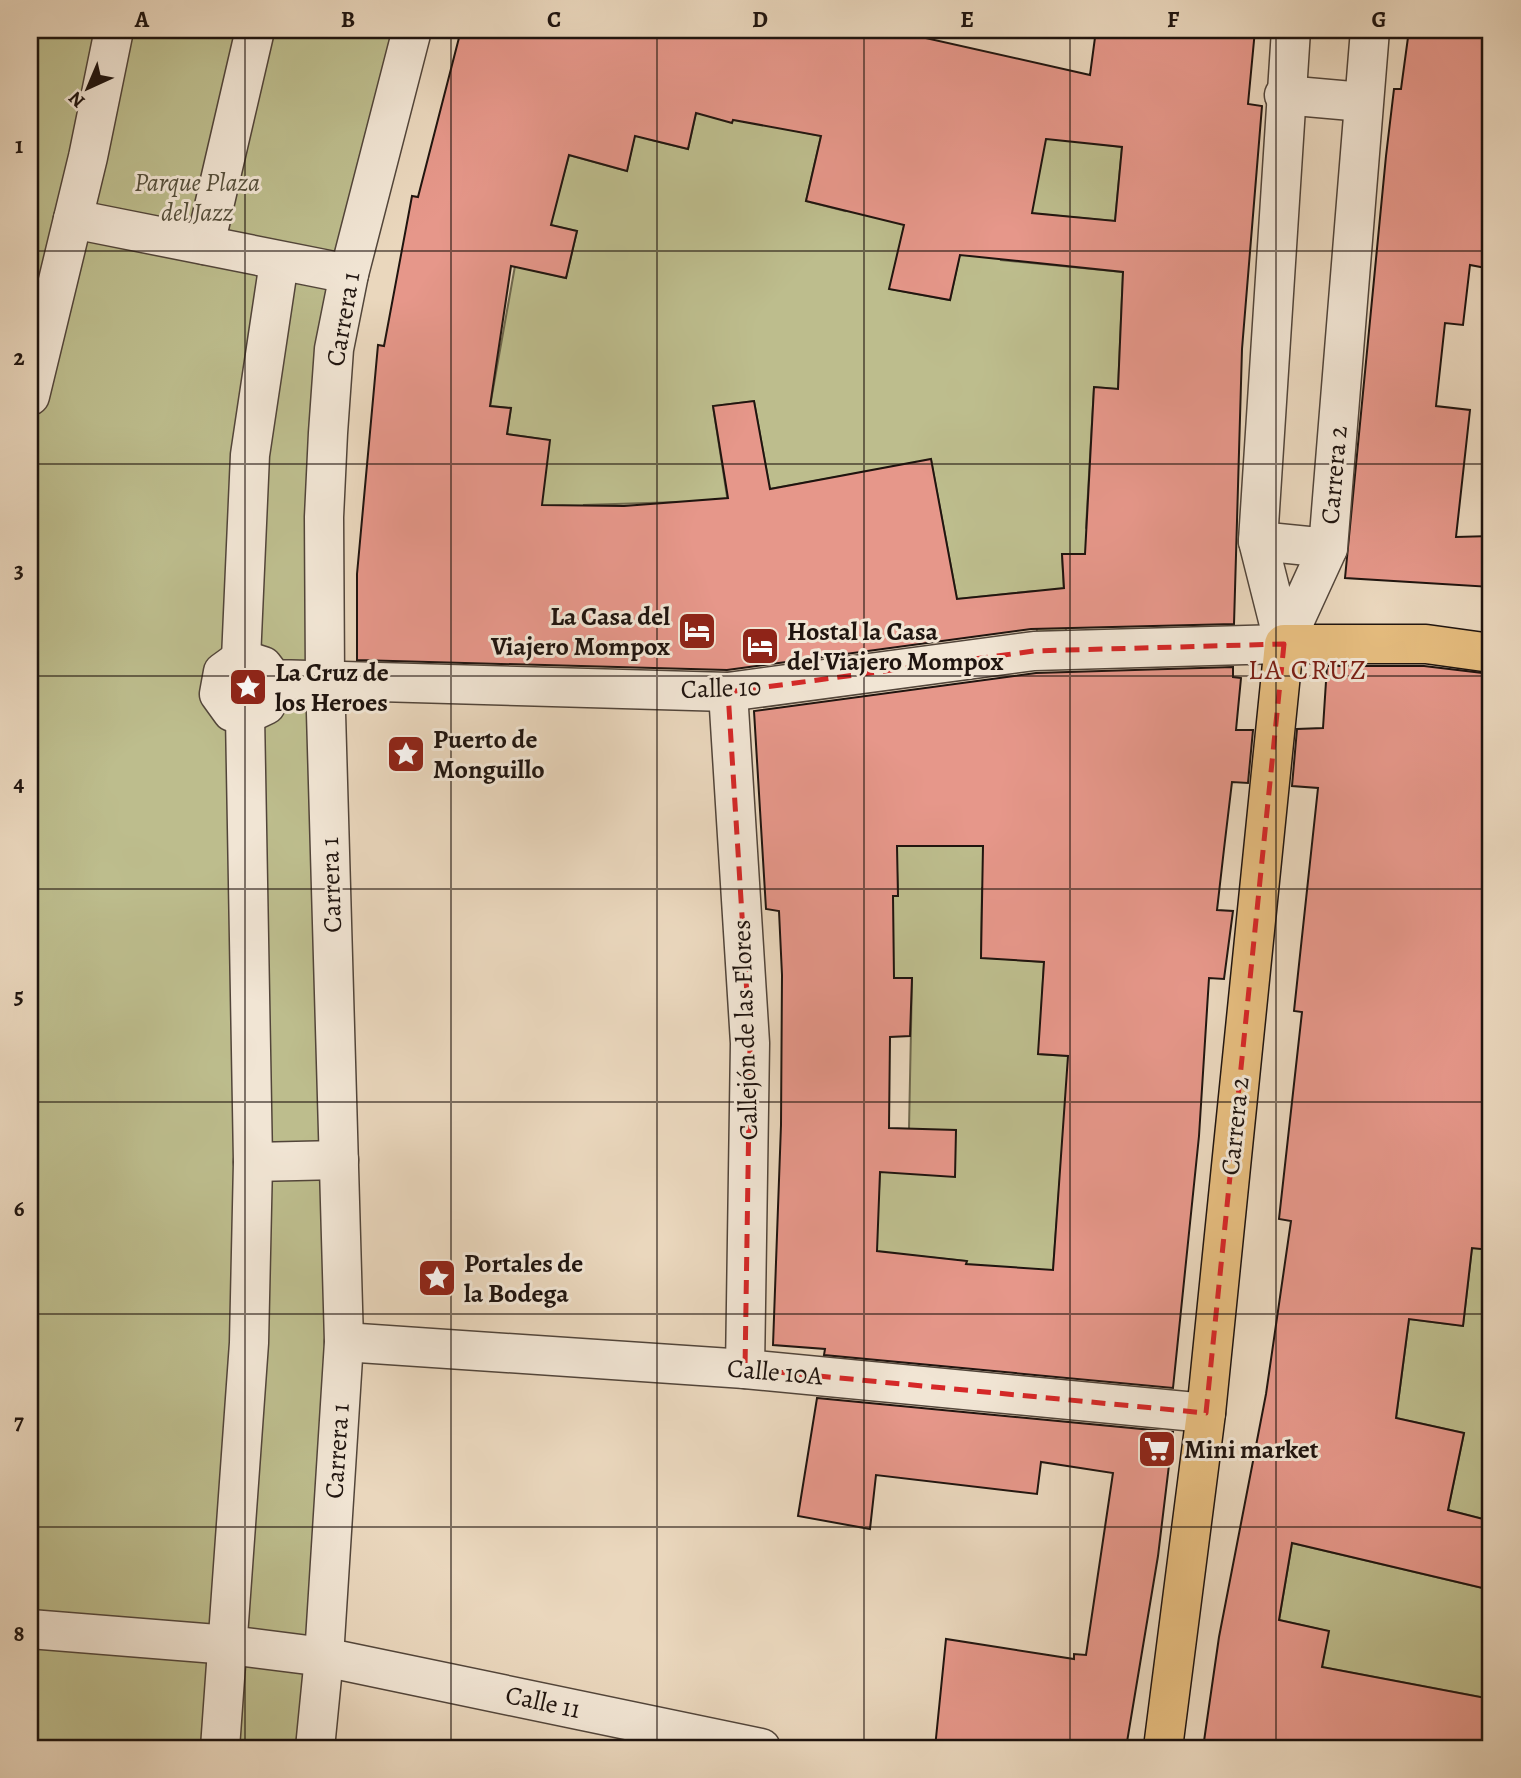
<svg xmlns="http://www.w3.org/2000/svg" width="1521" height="1778" font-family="Alegreya,serif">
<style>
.green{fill:#bdbd8d;stroke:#6e684e;stroke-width:2}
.building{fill:#e6978a;stroke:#1f140f;stroke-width:2;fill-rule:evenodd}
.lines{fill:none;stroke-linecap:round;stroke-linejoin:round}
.minor-casing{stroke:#52453a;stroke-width:41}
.major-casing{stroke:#1f140f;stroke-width:41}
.minor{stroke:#f1e5d4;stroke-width:38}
.major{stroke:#e5bc7e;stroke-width:38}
.marked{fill:none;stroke:#d62828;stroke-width:5;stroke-dasharray:14 9;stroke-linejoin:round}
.grid{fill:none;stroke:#1f140f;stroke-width:2;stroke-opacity:0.55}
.labels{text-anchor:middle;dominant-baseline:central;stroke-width:6;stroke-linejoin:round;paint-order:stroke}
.park-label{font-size:26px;font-style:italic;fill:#564f3b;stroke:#f1e5d4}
.street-label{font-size:26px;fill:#1f140f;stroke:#f1e5d4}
.poi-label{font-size:26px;font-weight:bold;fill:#1f140f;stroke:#f1e5d4;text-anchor:start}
.neighbourhood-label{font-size:28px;letter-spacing:2px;fill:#7a1f14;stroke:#f1e5d4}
.neatline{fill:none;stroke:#1f140f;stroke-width:2.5}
.grid-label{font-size:23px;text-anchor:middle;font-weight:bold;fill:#1f140f}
</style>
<rect width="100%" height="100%" fill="#ead7bd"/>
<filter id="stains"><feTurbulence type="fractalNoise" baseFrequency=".00286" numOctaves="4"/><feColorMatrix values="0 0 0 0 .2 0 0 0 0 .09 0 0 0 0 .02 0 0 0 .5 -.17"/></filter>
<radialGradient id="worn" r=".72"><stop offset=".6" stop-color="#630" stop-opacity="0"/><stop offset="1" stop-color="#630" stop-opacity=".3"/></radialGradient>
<!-- green -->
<g class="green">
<polygon points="30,30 414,30 334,349 344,1342 315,1748 30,1748"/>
<polygon points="741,85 792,130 821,136 806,201 845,211 866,120 925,133 890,289 950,300 983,147 1046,137 1122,147 1115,221 1006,211 1001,260 1123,272 1118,389 1094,387 1086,528 1137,553 1062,555 1066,631 1037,632 1034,591 957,599 931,460 770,489 754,401 713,406 733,535 679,502 584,505 590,597 440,464 549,440 507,434 511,408 490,406 515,266 566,278 577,231 550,225 569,155 627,171 636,129 648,139 688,149 696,113"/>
<polygon points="976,781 1033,892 982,888 981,957 1044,962 1039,1054 1069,1056 1053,1270 965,1287 966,1261 836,1248 879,1191 880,1172 909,1129 912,979 894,978 857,894 898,896 896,846"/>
<polygon points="1472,1248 1491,1250 1491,1521 1448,1510 1464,1433 1396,1418 1409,1319 1463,1326"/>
<polygon points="1292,1543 1491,1590 1491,1699 1322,1667 1328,1631 1279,1620"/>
</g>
<!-- building -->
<g class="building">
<path d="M 461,30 L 890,30 L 1090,75 L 1096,30 L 1255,30 L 1248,104 L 1262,106 L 1242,349 L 1234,624 L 1031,629 L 727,670 L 357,660 L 357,574 L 378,345 L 384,346 L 412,196 L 418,197 ZM 696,113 L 732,123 L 733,120 L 821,136 L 806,201 L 904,225 L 889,289 L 950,300 L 960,255 L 1123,272 L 1118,389 L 1094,387 L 1085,554 L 1062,554 L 1064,588 L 957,599 L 931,459 L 770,489 L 754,401 L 713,406 L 728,498 L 624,506 L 542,505 L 550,440 L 507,434 L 511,408 L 490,406 L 511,266 L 566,278 L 577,231 L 551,225 L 569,155 L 627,171 L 635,136 L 688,149 ZM 1046,139 L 1122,147 L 1115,221 L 1032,213 Z"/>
<polygon points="1409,30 1491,30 1491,269 1470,265 1463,325 1445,323 1436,406 1470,410 1456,537 1491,536 1491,587 1345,578 1386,156 1394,89 1401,89"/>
<polygon points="1327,666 1424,666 1491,674 1491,1250 1472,1248 1463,1326 1409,1319 1396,1418 1464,1433 1448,1510 1491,1521 1491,1590 1292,1543 1279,1620 1329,1631 1322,1667 1491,1699 1491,1748 1203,1748 1219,1637 1266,1394 1291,1221 1279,1219 1302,1012 1294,1011 1318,788 1292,786 1297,729 1323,728"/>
<path d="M 1233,667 L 1233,677 L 1241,678 L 1236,730 L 1253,730 L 1248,783 L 1232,782 L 1224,849 L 1217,910 L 1233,911 L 1224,979 L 1209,978 L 1199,1136 L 1173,1388 L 824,1355 L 825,1349 L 773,1345 L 781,1125 L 782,975 L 779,911 L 766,909 L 754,711 L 1036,673 ZM 897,846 L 983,846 L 981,958 L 1044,962 L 1038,1054 L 1068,1056 L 1053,1270 L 966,1264 L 967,1261 L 877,1251 L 880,1172 L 955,1177 L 956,1130 L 889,1128 L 890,1037 L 910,1036 L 912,978 L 894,978 L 893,896 L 898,896 Z"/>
<polygon points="817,1398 1173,1432 1158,1556 1126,1748 935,1748 946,1639 1074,1659 1074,1654 1086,1655 1113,1473 1041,1462 1037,1494 876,1475 870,1529 798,1516"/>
</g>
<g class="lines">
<defs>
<g id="minor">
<polyline points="1291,30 1258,541 1284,644 1328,548"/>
<polyline points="1284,95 1363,102"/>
<polyline points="73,219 349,274"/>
<polyline points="205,245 255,30"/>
<polyline points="30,396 88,157 114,30"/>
<polyline points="1258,541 1328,548 1370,30"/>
<polyline points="241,659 250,455 279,262"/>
<polyline points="273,679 266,705 245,715 232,712 219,694 223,672 241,659 263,666 273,679 728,692 1034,651 1284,644"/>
<polyline points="728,692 750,1043 745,1369"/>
<polyline points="253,1162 339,1160"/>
<polyline points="344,1342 745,1369 1206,1413"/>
<polyline points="30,1629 229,1645 324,1657 761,1748"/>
<polyline points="220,1748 249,1343 253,1162 245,715"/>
<polyline points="315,1748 324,1657 344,1342 325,678 324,517 328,433 334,349 349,274 412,30"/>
</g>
<polyline id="major" points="1163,1748 1206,1413 1284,644 1426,644 1491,653"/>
</defs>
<!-- minor casing -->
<use href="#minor" class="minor-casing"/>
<!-- major casing -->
<use href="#major" class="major-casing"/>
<!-- minor -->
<use href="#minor" class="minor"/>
<!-- major -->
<use href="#major" class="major"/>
</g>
<!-- marked area -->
<path class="marked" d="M 1284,644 L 1206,1413 L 745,1369 L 750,1043 L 728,692 L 1034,651 Z"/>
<!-- grid -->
<path class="grid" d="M 245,30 L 245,1748M 451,30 L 451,1748M 657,30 L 657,1748M 864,30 L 864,1748M 1070,30 L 1070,1748M 1276,30 L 1276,1748M 30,251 L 1491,251M 30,464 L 1491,464M 30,676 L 1491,676M 30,889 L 1491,889M 30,1102 L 1491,1102M 30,1314 L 1491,1314M 30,1527 L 1491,1527"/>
<!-- icons -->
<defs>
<symbol id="hotel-square" viewBox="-11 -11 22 22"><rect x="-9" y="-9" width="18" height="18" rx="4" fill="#8f2418" stroke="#f1e5d4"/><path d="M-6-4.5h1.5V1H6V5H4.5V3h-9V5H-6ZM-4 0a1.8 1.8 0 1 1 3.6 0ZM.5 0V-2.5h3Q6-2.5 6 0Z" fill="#fff"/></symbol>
<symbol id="sight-square" viewBox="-11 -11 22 22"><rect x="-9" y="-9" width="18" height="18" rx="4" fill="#8f2418" stroke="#f1e5d4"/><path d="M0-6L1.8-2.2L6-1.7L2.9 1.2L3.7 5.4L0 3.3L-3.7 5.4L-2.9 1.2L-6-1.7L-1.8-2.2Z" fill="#fff"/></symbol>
<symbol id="supermarket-square" viewBox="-11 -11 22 22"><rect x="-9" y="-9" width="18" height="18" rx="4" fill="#8f2418" stroke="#f1e5d4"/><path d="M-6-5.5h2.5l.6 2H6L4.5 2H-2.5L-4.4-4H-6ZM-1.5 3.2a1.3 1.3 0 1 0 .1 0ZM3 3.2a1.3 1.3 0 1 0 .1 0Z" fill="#fff"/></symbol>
</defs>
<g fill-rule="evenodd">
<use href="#hotel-square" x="675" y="609" width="44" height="44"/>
<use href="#hotel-square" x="738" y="624" width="44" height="44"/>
<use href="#sight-square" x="226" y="665" width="44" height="44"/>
<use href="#sight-square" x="384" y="732" width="44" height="44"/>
<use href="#sight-square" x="415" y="1256" width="44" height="44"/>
<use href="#supermarket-square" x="1135" y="1427" width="44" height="44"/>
</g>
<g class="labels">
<!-- park labels -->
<g class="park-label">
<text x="197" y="182">Parque Plaza<tspan x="197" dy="30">del Jazz</tspan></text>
</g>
<!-- street labels -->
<g class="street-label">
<text transform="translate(343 319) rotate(-80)">Carrera 1</text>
<text transform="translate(1334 475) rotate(-85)">Carrera 2</text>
<text transform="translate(721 688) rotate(-2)">Calle 10</text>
<text transform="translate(331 885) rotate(-92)">Carrera 1</text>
<text transform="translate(745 1030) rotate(-92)">Callejón de las Flores</text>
<text transform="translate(1235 1126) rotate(-84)">Carrera 2</text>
<text transform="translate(775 1372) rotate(5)">Calle 10A</text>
<text transform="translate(337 1451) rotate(-86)">Carrera 1</text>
<text transform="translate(543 1702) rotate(12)">Calle 11</text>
</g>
<!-- poi labels -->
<g class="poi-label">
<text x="670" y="616" text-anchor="end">La Casa del<tspan x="670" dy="30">Viajero Mompox</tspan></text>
<text x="787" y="631">Hostal la Casa<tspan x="787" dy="30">del Viajero Mompox</tspan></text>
<text x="275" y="672">La Cruz de<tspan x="275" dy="30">los Heroes</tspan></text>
<text x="433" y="739">Puerto de<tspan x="433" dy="30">Monguillo</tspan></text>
<text x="464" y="1263">Portales de<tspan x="464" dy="30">la Bodega</tspan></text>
<text x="1184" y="1449">Mini market</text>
</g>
<!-- neighbourhood labels -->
<g class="neighbourhood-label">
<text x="1308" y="670">LA CRUZ</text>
</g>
</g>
<!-- margin -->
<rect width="1521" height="1778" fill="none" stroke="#ead7bd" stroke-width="77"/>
<!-- north arrow -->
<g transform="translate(88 88) rotate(224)" stroke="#f1e5d4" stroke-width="5" paint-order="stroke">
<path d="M0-5L12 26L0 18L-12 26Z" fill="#1f140f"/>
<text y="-10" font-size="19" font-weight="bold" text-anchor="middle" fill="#1f140f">N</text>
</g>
<rect x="38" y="38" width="1444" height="1702" class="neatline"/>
<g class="grid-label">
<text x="142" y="27">A</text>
<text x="348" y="27">B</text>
<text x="554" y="27">C</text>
<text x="760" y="27">D</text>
<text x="967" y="27">E</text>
<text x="1173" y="27">F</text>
<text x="1379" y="27">G</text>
<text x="19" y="153">1</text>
<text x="19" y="365">2</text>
<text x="19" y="578">3</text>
<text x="19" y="791">4</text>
<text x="19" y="1003">5</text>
<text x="19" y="1216">6</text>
<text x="19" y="1429">7</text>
<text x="19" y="1641">8</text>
</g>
<rect width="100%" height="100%" filter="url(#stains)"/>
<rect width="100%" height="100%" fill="url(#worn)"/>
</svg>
